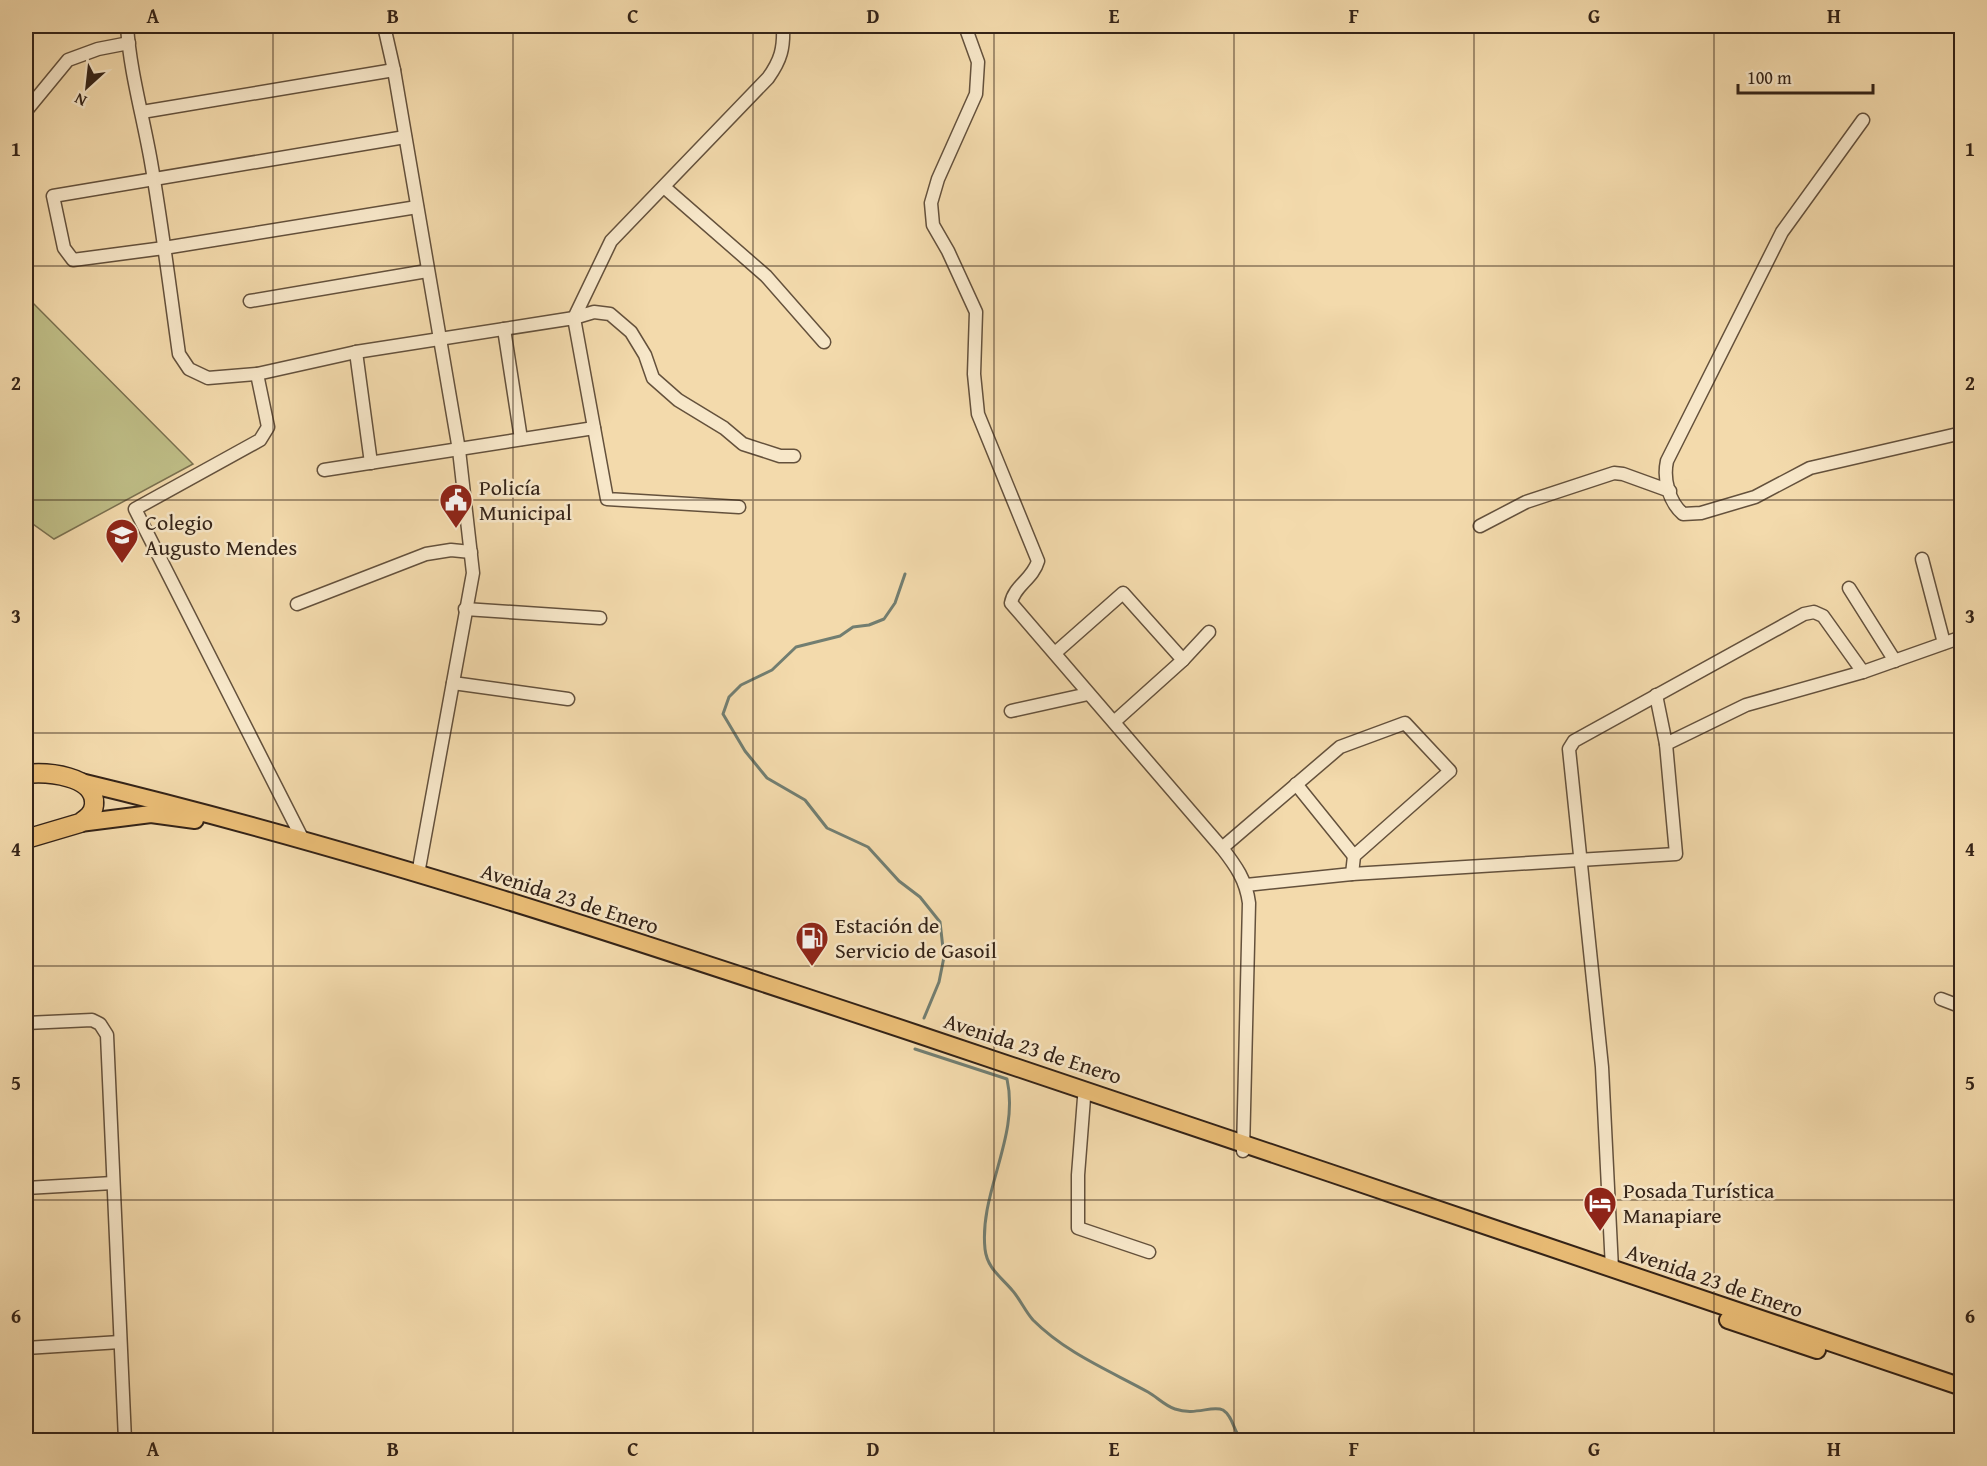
<svg xmlns="http://www.w3.org/2000/svg" width="1987" height="1466" font-family="'Gentium Book Plus',serif">
<style>
.green{fill:#bfbe87;stroke:#7a704f;stroke-width:1.5}
.lines{fill:none;stroke-linecap:round;stroke-linejoin:round}
.stream{stroke:#727e71;stroke-width:3}
.minor-casing{stroke:#64513c;stroke-width:15}
.major-casing{stroke:#342317;stroke-width:20}
.highway-casing{stroke:#342317;stroke-width:21}
.minor{stroke:#f7e7c9;stroke-width:12}
.major{stroke:#eabd76;stroke-width:16}
.highway{stroke:#eabd76;stroke-width:18}
.grid{fill:none;stroke:#342317;stroke-width:1.5;stroke-opacity:0.55}
.labels{text-anchor:middle;dominant-baseline:central;stroke-width:5;stroke-linejoin:round;paint-order:stroke}
.poi-label{font-size:22px;fill:#342317;stroke:#f7e7c9;text-anchor:start}
.street-label{font-size:22px;fill:#342317;stroke:#f7e7c9}
.neatline{fill:none;stroke:#342317;stroke-width:2}
.grid-label{font-size:20px;text-anchor:middle;font-weight:bold;fill:#342317}
</style>
<rect width="100%" height="100%" fill="#f3daac"/>
<filter id="stains"><feTurbulence type="fractalNoise" baseFrequency=".00333" numOctaves="4"/><feColorMatrix values="0 0 0 0 .2 0 0 0 0 .09 0 0 0 0 .02 0 0 0 .5 -.17"/></filter>
<radialGradient id="worn" r=".72"><stop offset=".6" stop-color="#630" stop-opacity="0"/><stop offset="1" stop-color="#630" stop-opacity=".3"/></radialGradient>
<!-- green -->
<polygon class="green" points="26,296 193,464 54,539 26,519"/>
<g class="lines">
<!-- stream -->
<g class="stream">
<polyline points="905,574 895,603 884,619 869,625 853,627 840,636 796,647 772,670 741,685 729,697 723,714 745,751 767,778 805,800 827,828 868,847 899,881 920,897 940,922 944,957 939,982 924,1018"/>
<path d="M 915,1049 L 1007,1079 C 1020,1137 979,1192 985,1249 C 987,1268 1001,1277 1012,1290 C 1020,1299 1025,1311 1033,1320 C 1066,1353 1108,1370 1148,1392 C 1157,1397 1165,1406 1175,1409 C 1195,1416 1212,1405 1223,1410 C 1234,1417 1233,1432 1242,1440"/>
<polyline points="1320,1440 1344,1440"/>
</g>
<defs>
<g id="minor">
<path d="M 127,26 C 130,72 143,116 151,162 C 162,225 170,290 179,354 L 189,369 L 208,378 L 257,374 L 356,352 L 574,318 L 607,499 L 739,507"/>
<polyline points="384,26 394,70 459,450 473,573 418,874"/>
<path d="M 783,26 C 784,48 781,60 768,78 L 611,241 L 574,318 L 594,312 L 610,314 L 631,332 L 645,355 L 653,378 L 678,400 L 724,428 L 743,444 L 780,456 L 794,456"/>
<path d="M 965,26 L 978,62 L 976,94 L 938,179 L 931,203 L 933,225 L 948,251 L 976,312 L 974,374 L 978,414 L 1038,561 C 1033,579 1014,586 1011,603 L 1222,848 C 1236,866 1246,880 1249,903 L 1243,1151"/>
<polyline points="26,111 68,60 98,49 129,43"/>
<polyline points="142,112 394,70"/>
<path d="M 1863,120 L 1782,232 L 1667,461 C 1663,479 1669,502 1683,514 L 1701,513 L 1755,497 L 1810,468 L 1962,433"/>
<polyline points="405,137 53,196 64,248 73,260 164,248 417,207"/>
<polyline points="664,187 766,276 824,342"/>
<polyline points="250,301 427,271"/>
<polyline points="504,329 521,439"/>
<polyline points="356,352 371,463"/>
<polyline points="257,374 268,427 260,440 135,509 302,838"/>
<polyline points="324,470 594,428"/>
<polyline points="1480,526 1526,502 1614,473 1623,474 1670,491"/>
<polyline points="1922,559 1944,643"/>
<polyline points="1849,588 1895,661"/>
<polyline points="297,604 426,554 451,550 471,552"/>
<polyline points="465,609 600,618"/>
<polyline points="1055,653 1123,593 1183,660"/>
<polyline points="453,683 568,699"/>
<polyline points="1011,711 1088,694"/>
<polyline points="1114,722 1183,660 1209,632"/>
<polyline points="1666,744 1746,705 1863,672 1962,637"/>
<polyline points="1296,784 1354,856"/>
<polyline points="1222,848 1340,747 1405,723 1450,771 1354,856 1352,874"/>
<polyline points="1246,885 1352,874 1676,854 1666,744 1656,695"/>
<polyline points="1941,999 1962,1007"/>
<polyline points="26,1023 92,1020 100,1024 107,1035 125,1440"/>
<polyline points="1084,1098 1078,1175 1078,1228 1149,1252"/>
<polyline points="26,1188 113,1183"/>
<polyline points="1612,1269 1602,1067 1569,749 1574,741 1804,614 1814,612 1823,616 1863,672"/>
<polyline points="26,1348 120,1342"/>
</g>
<g id="major">
<path d="M 81,782 C 364,850 641,942 917,1034 C 1266,1150 1613,1270 1962,1387"/>
<polyline points="80,823 151,814 195,820"/>
<polyline points="1728,1320 1817,1350"/>
</g>
<path id="highway" d="M 26,774 C 46,772 97,775 94,805 C 93,814 87,818 80,823 L 26,839"/>
</defs>
<!-- minor casing -->
<use href="#minor" class="minor-casing"/>
<!-- major casing -->
<use href="#major" class="major-casing"/>
<!-- highway casing -->
<use href="#highway" class="highway-casing"/>
<!-- minor -->
<use href="#minor" class="minor"/>
<!-- major -->
<use href="#major" class="major"/>
<!-- highway -->
<use href="#highway" class="highway"/>
</g>
<!-- grid -->
<path class="grid" d="M 273,26 L 273,1440M 513,26 L 513,1440M 753,26 L 753,1440M 994,26 L 994,1440M 1234,26 L 1234,1440M 1474,26 L 1474,1440M 1714,26 L 1714,1440M 26,266 L 1962,266M 26,500 L 1962,500M 26,733 L 1962,733M 26,966 L 1962,966M 26,1200 L 1962,1200"/>
<!-- icons -->
<defs>
<symbol id="civic-pin" viewBox="-11 -11 22 30"><path d="M0 17L-7.5 6A9.5 9.5 0 1 1 7.5 6Z" fill="#8f2418" stroke="#f7e7c9"/><path d="M-.6-6.5H3V-4.5H.6V-3L4-1V1h2V6H-6V1h2V-1L-.6-3ZM-1.2 2.5V6h2.4V2.5Z" fill="#fff"/></symbol>
<symbol id="school-pin" viewBox="-11 -11 22 30"><path d="M0 17L-7.5 6A9.5 9.5 0 1 1 7.5 6Z" fill="#8f2418" stroke="#f7e7c9"/><path d="M0-5L7-2L0 1L-7-2ZM-4 1L0 2.5L4 1V4Q0 6-4 4Z" fill="#fff"/></symbol>
<symbol id="fuel-pin" viewBox="-11 -11 22 30"><path d="M0 17L-7.5 6A9.5 9.5 0 1 1 7.5 6Z" fill="#8f2418" stroke="#f7e7c9"/><path d="M-5.5-6h7V0h2V4h1.3V-2.5L3-4.5l.8-.8L6-3V5H2.5V1h-1V6h-7ZM-4.2-4.7v3.2H.2V-4.7Z" fill="#fff"/></symbol>
<symbol id="hotel-pin" viewBox="-11 -11 22 30"><path d="M0 17L-7.5 6A9.5 9.5 0 1 1 7.5 6Z" fill="#8f2418" stroke="#f7e7c9"/><path d="M-6-4.5h1.5V1H6V5H4.5V3h-9V5H-6ZM-4 0a1.8 1.8 0 1 1 3.6 0ZM.5 0V-2.5h3Q6-2.5 6 0Z" fill="#fff"/></symbol>
</defs>
<g fill-rule="evenodd">
<use href="#civic-pin" x="437" y="481" width="38" height="52"/>
<use href="#school-pin" x="103" y="516" width="38" height="52"/>
<use href="#fuel-pin" x="793" y="919" width="38" height="52"/>
<use href="#hotel-pin" x="1581" y="1184" width="38" height="52"/>
</g>
<g class="labels">
<!-- poi labels -->
<g class="poi-label">
<text x="479" y="487">Policía<tspan x="479" dy="25">Municipal</tspan></text>
<text x="145" y="522">Colegio<tspan x="145" dy="25">Augusto Mendes</tspan></text>
<text x="835" y="925">Estación de<tspan x="835" dy="25">Servicio de Gasoil</tspan></text>
<text x="1623" y="1190">Posada Turística<tspan x="1623" dy="25">Manapiare</tspan></text>
</g>
<!-- street labels -->
<g class="street-label">
<text transform="translate(570 898) rotate(18)">Avenida 23 de Enero</text>
<text transform="translate(1033 1048) rotate(18)">Avenida 23 de Enero</text>
<text transform="translate(1715 1280) rotate(19)">Avenida 23 de Enero</text>
</g>
</g>
<!-- margin -->
<rect width="1987" height="1466" fill="none" stroke="#f3daac" stroke-width="66"/>
<!-- north arrow -->
<g transform="translate(87 87) rotate(207)" stroke="#f7e7c9" stroke-width="4.5" paint-order="stroke">
<path d="M0-4.5L10 22L0 15L-10 22Z" fill="#342317"/>
<text y="-9" font-size="16" font-weight="bold" text-anchor="middle" fill="#342317">N</text>
</g>
<!-- scale -->
<path d="M1738 84v9h135v-9" fill="none" stroke="#342317" stroke-width="3"/>
<text x="1747" y="84" font-size="18" fill="#342317" stroke="#f7e7c9" stroke-width="4.5" paint-order="stroke">100 m</text>
<rect x="33" y="33" width="1921" height="1400" class="neatline"/>
<g class="grid-label">
<text x="153" y="23">A</text>
<text x="393" y="23">B</text>
<text x="633" y="23">C</text>
<text x="873" y="23">D</text>
<text x="1114" y="23">E</text>
<text x="1354" y="23">F</text>
<text x="1594" y="23">G</text>
<text x="1834" y="23">H</text>
<text x="16" y="156">1</text>
<text x="1970" y="156">1</text>
<text x="16" y="390">2</text>
<text x="1970" y="390">2</text>
<text x="16" y="623">3</text>
<text x="1970" y="623">3</text>
<text x="16" y="856">4</text>
<text x="1970" y="856">4</text>
<text x="16" y="1090">5</text>
<text x="1970" y="1090">5</text>
<text x="16" y="1323">6</text>
<text x="1970" y="1323">6</text>
<text x="153" y="1456">A</text>
<text x="393" y="1456">B</text>
<text x="633" y="1456">C</text>
<text x="873" y="1456">D</text>
<text x="1114" y="1456">E</text>
<text x="1354" y="1456">F</text>
<text x="1594" y="1456">G</text>
<text x="1834" y="1456">H</text>
</g>
<rect width="100%" height="100%" filter="url(#stains)"/>
<rect width="100%" height="100%" fill="url(#worn)"/>
</svg>
